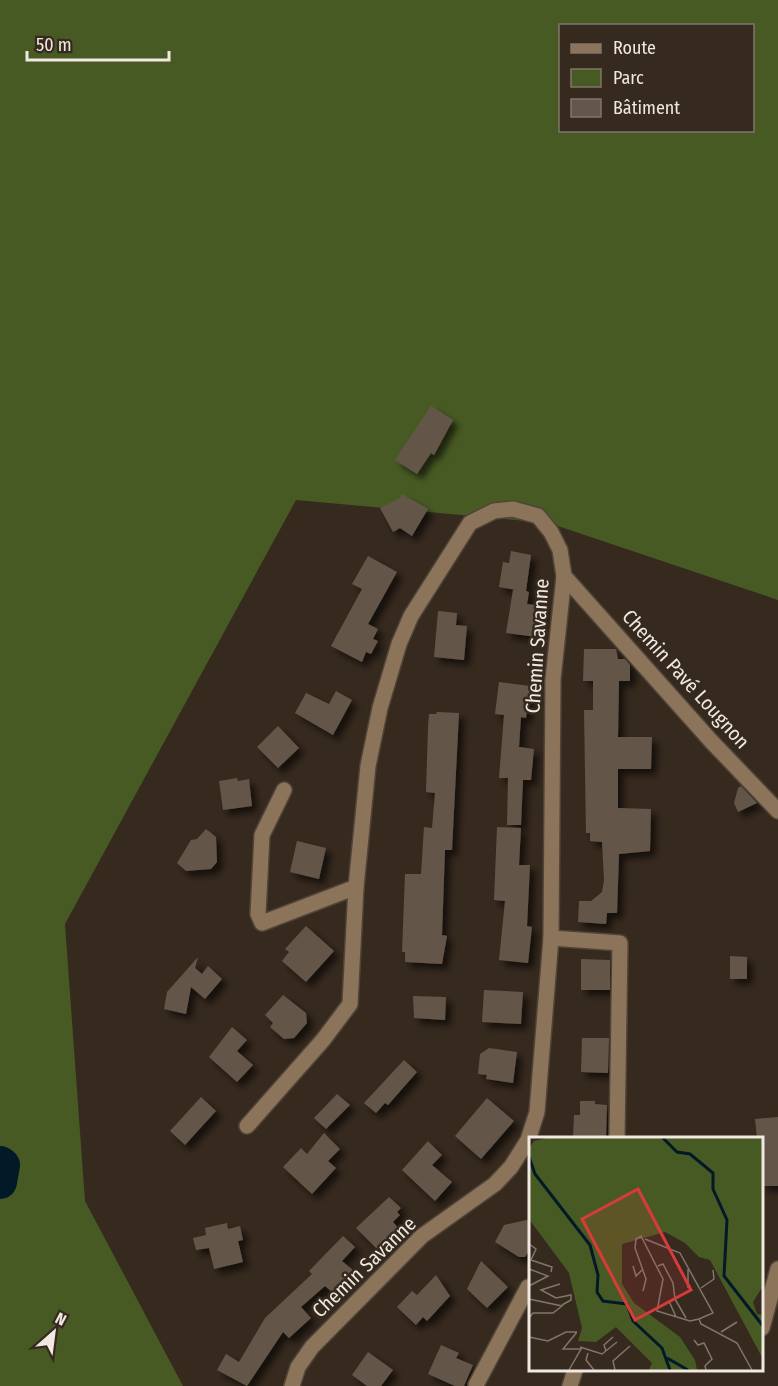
<svg xmlns="http://www.w3.org/2000/svg" width="778" height="1386" font-family="'Fira Sans Condensed',sans-serif">
<style>
.green{fill:#485a23;fill-rule:evenodd}
.lines{fill:none;stroke-linecap:round;stroke-linejoin:round}
.river{stroke:#021928;stroke-width:34}
.building{fill:#64564a;filter:url(#shadow)}
.minor-casing{stroke:#504439;stroke-width:18}
.minor{stroke:#8c745a;stroke-width:15}
.labels{text-anchor:middle;dominant-baseline:central;stroke-width:5;stroke-linejoin:round;paint-order:stroke}
.street-label{font-size:20px;fill:#f1e8e1;stroke:#36291e}
.inset-river{fill:none;stroke:#021928;stroke-width:3}
.inset-road{fill:none;stroke:#81756c;stroke-width:1.5}
.view{fill:#d93b3a;fill-opacity:0.15;stroke:#d93b3a;stroke-width:3}
.inset-edge{fill:none;stroke:#f1e8e1;stroke-width:3}
</style>
<defs>
<filter id="shadow"><feDropShadow dx="5.5" dy="5.5" stdDeviation="3" flood-color="#0009"/></filter>
</defs>
<rect width="100%" height="100%" fill="#36291e"/>
<!-- green -->
<path class="green" d="M 0,0 L 778,0 L 778,600 L 549,523 L 296,500 L 65,924 L 85,1201 L 183,1386 L 0,1386 ZM 560,26 L 752,26 L 752,130 L 560,130 Z"/>
<g class="lines">
<!-- river -->
<polyline class="river" points="0,1163 3,1165 0,1182"/>
</g>
<!-- building -->
<g class="building">
<polygon points="431,406 453,420 434,455 431,453 417,474 395,460"/>
<polygon points="402,494 428,509 412,536 400,528 393,532 380,508 399,499"/>
<polygon points="511,551 531,555 526,591 529,592 527,604 542,606 537,637 506,633 513,590 516,590 499,587 503,562 509,563"/>
<polygon points="368,556 397,572 368,624 378,629 373,639 378,641 371,654 366,652 362,662 331,646 362,589 352,584"/>
<polygon points="438,611 457,613 456,625 467,626 464,660 434,657"/>
<polygon points="584,649 616,649 618,659 625,659 630,665 630,681 619,681 618,737 652,737 651,769 618,769 618,808 651,809 650,851 619,854 617,913 607,913 606,924 578,922 579,901 591,901 602,892 604,880 602,842 590,841 590,833 586,833 584,710 593,710 593,681 583,681"/>
<polygon points="499,682 530,686 526,718 521,717 519,747 534,749 531,780 523,780 521,825 507,825 508,778 499,778 504,715 495,714"/>
<polygon points="336,691 352,700 333,735 295,713 306,693 329,704"/>
<polygon points="437,712 459,713 452,850 445,850 442,935 447,936 442,964 405,962 405,952 402,952 405,874 421,874 424,827 432,828 435,793 426,792 428,727 429,714 436,714"/>
<polygon points="278,726 299,748 278,768 257,747"/>
<polygon points="237,778 238,781 249,779 252,806 223,810 219,781"/>
<polygon points="741,786 757,803 738,812 734,803 738,788"/>
<polygon points="497,827 521,828 519,865 530,865 527,926 532,927 528,963 499,960 505,901 494,900"/>
<polygon points="206,829 216,837 217,862 211,869 186,871 177,863 191,840 197,839"/>
<polygon points="297,841 326,848 319,879 290,872"/>
<polygon points="306,926 334,951 306,982 282,961 289,952 285,949"/>
<polygon points="730,956 747,957 747,979 730,979"/>
<polygon points="198,957 195,968 202,974 208,966 222,979 205,999 191,987 186,1014 164,1009 167,992"/>
<polygon points="581,959 610,960 610,990 581,990"/>
<polygon points="484,990 523,992 521,1024 482,1022"/>
<polygon points="283,995 306,1013 307,1023 294,1038 284,1039 270,1027 273,1023 265,1015"/>
<polygon points="413,996 446,997 445,1020 414,1018"/>
<polygon points="232,1027 247,1040 237,1051 253,1065 237,1082 209,1057"/>
<polygon points="582,1038 609,1038 608,1073 581,1072"/>
<polygon points="489,1048 517,1052 513,1083 486,1079 487,1075 478,1074 480,1054"/>
<polygon points="404,1060 417,1072 388,1105 385,1103 376,1113 364,1103"/>
<polygon points="337,1094 350,1105 326,1129 314,1118"/>
<polygon points="201,1097 216,1111 185,1145 170,1131"/>
<polygon points="487,1098 514,1121 481,1159 455,1136"/>
<polygon points="580,1101 595,1101 595,1104 607,1105 606,1138 573,1138 574,1115 580,1115"/>
<polygon points="778,1117 778,1186 762,1186 762,1138 757,1138 755,1119"/>
<polygon points="324,1133 340,1149 328,1161 336,1168 312,1194 283,1167 301,1148 307,1154"/>
<polygon points="428,1141 442,1155 432,1165 452,1182 435,1201 402,1170"/>
<polygon points="389,1197 401,1208 397,1212 400,1215 393,1222 400,1230 379,1251 356,1228"/>
<polygon points="531,1219 531,1248 525,1257 519,1257 495,1242 504,1225"/>
<polygon points="227,1223 228,1229 240,1226 243,1240 238,1241 243,1262 214,1269 209,1248 196,1250 193,1238 206,1235 205,1228"/>
<polygon points="343,1236 355,1247 342,1261 353,1270 332,1292 325,1286 301,1307 311,1318 289,1338 283,1332 247,1386 217,1370 226,1354 239,1362 265,1318 312,1274 309,1271"/>
<polygon points="481,1261 508,1287 487,1308 467,1289"/>
<polygon points="436,1275 450,1296 427,1321 423,1317 416,1325 397,1307 412,1291 417,1295"/>
<polygon points="441,1345 459,1353 456,1358 473,1365 464,1386 455,1386 428,1374"/>
<polygon points="368,1352 393,1370 381,1386 367,1386 352,1375"/>
</g>
<g class="lines">
<defs>
<g id="minor">
<polyline points="564,576 711,741 778,811"/>
<polyline points="284,790 262,835 258,914 262,923 356,887"/>
<polyline points="551,938 620,943 617,1138"/>
<polyline points="247,1126 323,1040 350,1004 356,887 368,766 380,708 399,644 411,616 470,523 494,511 513,509 538,516 551,532 560,550 564,576 553,679 551,938 537,1112 528,1140 511,1167 495,1184 422,1236 312,1347 298,1367 292,1386"/>
<polyline points="762,1328 778,1269"/>
<polyline points="476,1385 528,1287"/>
<polyline points="570,1386 575,1370"/>
</g>
</defs>
<!-- minor casing -->
<use href="#minor" class="minor-casing"/>
<!-- minor -->
<use href="#minor" class="minor"/>
</g>
<g class="labels">
<!-- street labels -->
<g class="street-label">
<text transform="translate(537 646) rotate(-86)">Chemin Savanne</text>
<text transform="translate(686 679) rotate(48)">Chemin Pavé Lougnon</text>
<text transform="translate(364 1267) rotate(-44)">Chemin Savanne</text>
</g>
</g>
<!-- overview -->
<g transform="translate(529 1137)">
<rect width="234" height="234" fill="#36291e"/>
<path d="M 18,1 L 234,1 L 234,149 L 224,165 L 228,177 L 234,178 L 234,222 L 181,123 L 170,120 L 156,106 L 136,95 L 93,107 L 93,147 L 105,166 L 151,200 L 166,223 L 168,233 L 120,233 L 123,226 L 87,190 L 67,205 L 49,204 L 53,191 L 40,136 L 0,82 L 0,11 L 5,4 Z" fill="#485a23"/>
<path class="inset-river" d="M 134,1 L 148,15 L 161,17 L 184,36 L 184,52 L 198,83 L 195,139 L 234,189M 0,20 L 6,37 L 61,108 L 69,138 L 68,155 L 74,164 L 98,167 L 104,184 L 133,211 L 141,233M 138,221 L 159,233"/>
<path class="inset-road" d="M 116,102 L 151,116 L 184,176 L 170,182 L 172,187 L 208,206 L 223,233M 0,107 L 7,112 L 2,123 L 23,130 L 22,135M 104,129 L 107,139 L 113,133M 129,129 L 134,127 L 144,146 L 146,162M 0,132 L 19,139 L 0,149M 159,132 L 159,151M 31,147 L 12,153 L 27,161 L 42,158 L 42,163 L 33,168M 172,151 L 185,142 L 184,133M 114,154 L 117,142 L 106,111 L 107,102 L 112,99 L 134,142 L 128,174 L 161,184 L 170,182M 0,162 L 33,169 L 24,176 L 4,176 L 0,181M 147,180 L 140,164 L 146,162 L 157,181M 192,195 L 208,185M 0,200 L 19,204 L 37,195 L 48,195M 165,203 L 169,208 L 175,206 L 183,222 L 176,229 L 177,233M 51,210 L 73,217 L 88,205M 77,214 L 75,208 L 84,200M 59,216 L 57,223 L 65,233M 40,233 L 52,212 L 34,212 L 48,195M 86,233 L 84,224 L 101,209"/>
<path class="view" d="M 109,52 L 162,153 L 106,183 L 53,82 Z"/>
<rect width="234" height="234" class="inset-edge"/>
</g>
<!-- legend -->
<rect x="559" y="24" width="195" height="108" fill="#36291e" stroke="#81756c" stroke-width="1.5"/>
<rect x="571" y="44" width="30" height="9" fill="#8c745a" stroke="#81756c" stroke-width="1.5"/>
<text x="613" y="54" font-size="18" fill="#f1e8e1">Route</text>
<rect x="571" y="69" width="30" height="18" fill="#485a23" stroke="#81756c" stroke-width="1.5"/>
<text x="613" y="84" font-size="18" fill="#f1e8e1">Parc</text>
<rect x="571" y="99" width="30" height="18" fill="#64564a" stroke="#81756c" stroke-width="1.5"/>
<text x="613" y="114" font-size="18" fill="#f1e8e1">Bâtiment</text>
<!-- north arrow -->
<g transform="translate(54 1332) rotate(28)" stroke="#36291e" stroke-width="4.5" paint-order="stroke">
<path d="M0-4.5L10 22L0 15L-10 22Z" fill="#f1e8e1"/>
<text y="-9" font-size="16" font-weight="bold" text-anchor="middle" fill="#f1e8e1">N</text>
</g>
<!-- scale -->
<path d="M27 51v9h142v-9" fill="none" stroke="#f1e8e1" stroke-width="3"/>
<text x="36" y="51" font-size="18" fill="#f1e8e1" stroke="#36291e" stroke-width="4.5" paint-order="stroke">50 m</text>
</svg>
